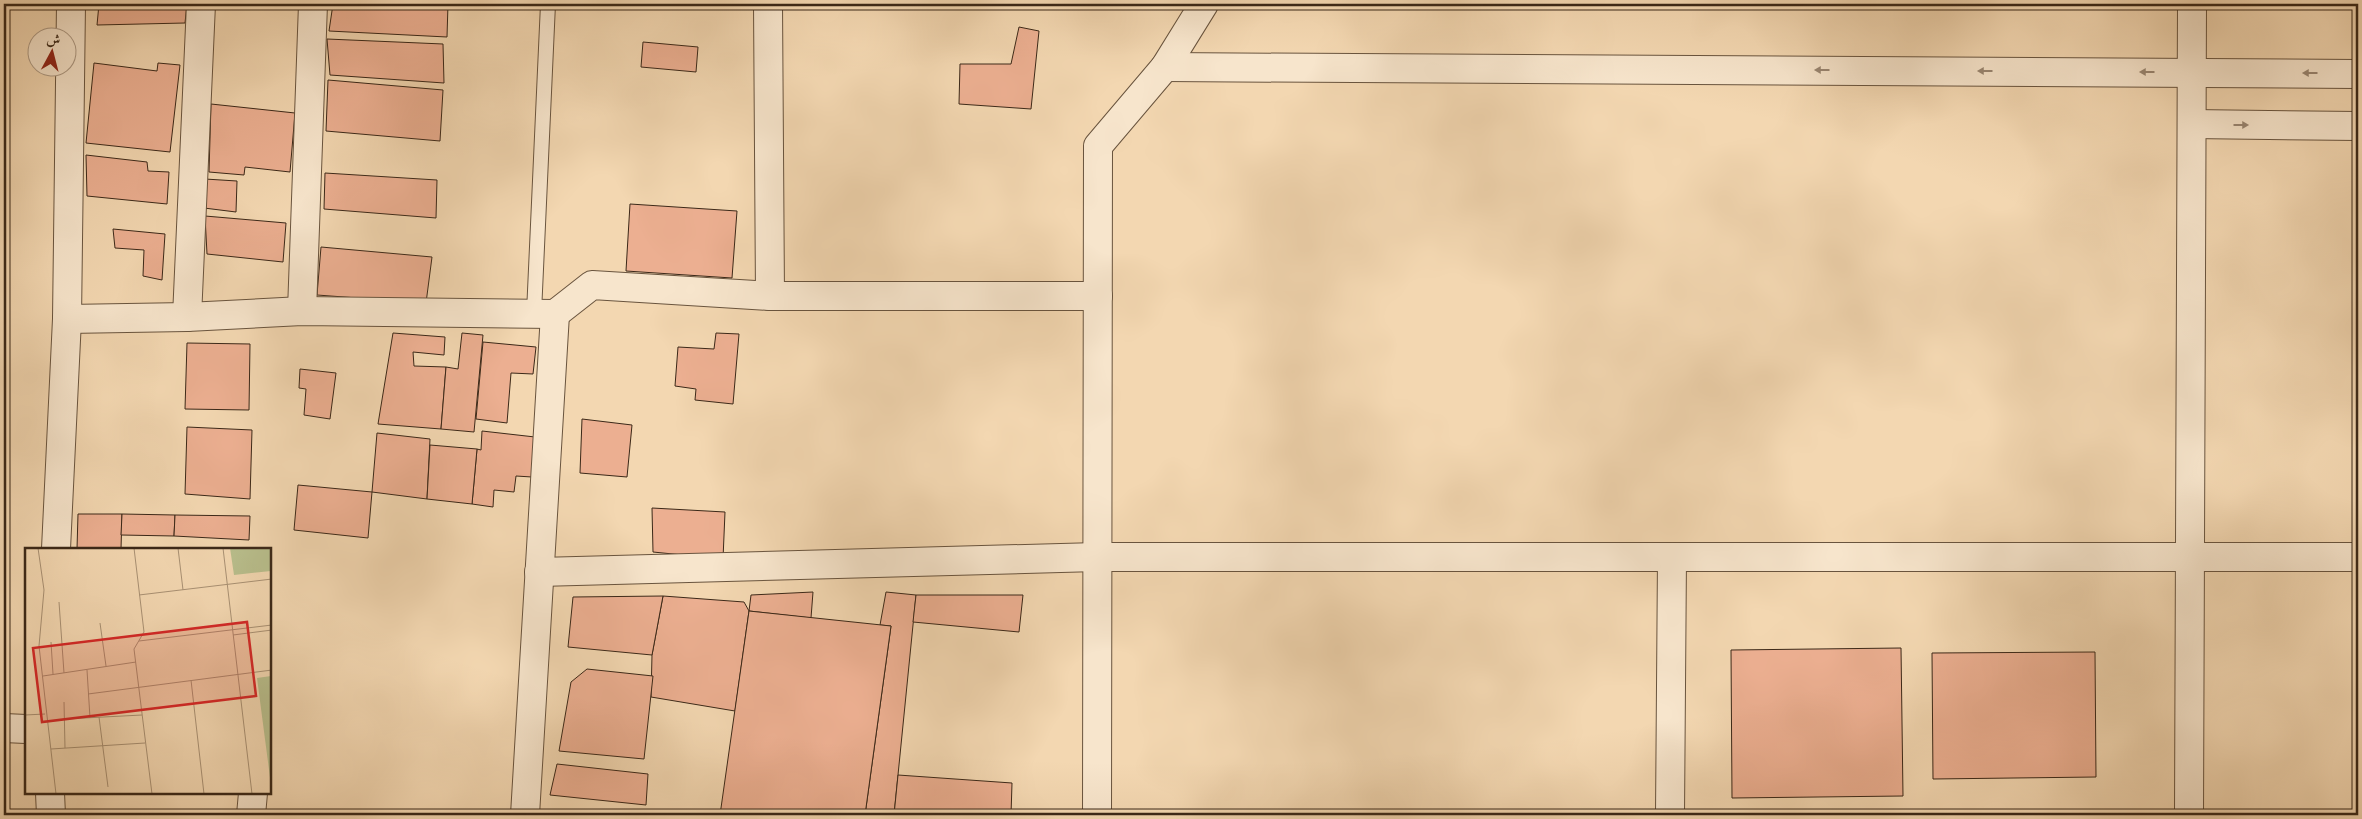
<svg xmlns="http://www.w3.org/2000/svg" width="2362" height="819" font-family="'EB Garamond',Amiri,serif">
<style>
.building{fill:#ecaf91;stroke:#3b2818}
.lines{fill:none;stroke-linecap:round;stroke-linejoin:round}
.lane-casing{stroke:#69543e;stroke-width:16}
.street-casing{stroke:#69543e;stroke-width:30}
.lane{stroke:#f7e5cc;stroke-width:14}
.street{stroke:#f7e5cc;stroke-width:28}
.oneway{fill:#998672}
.inset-road{fill:none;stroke:#a99174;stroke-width:1}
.view{fill:#d62828;fill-opacity:0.15;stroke:#d62828;stroke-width:2.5}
.inset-edge{fill:none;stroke:#3b2818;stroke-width:2.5}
</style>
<rect width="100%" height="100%" fill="#f3d7b1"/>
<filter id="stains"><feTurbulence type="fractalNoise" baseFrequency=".004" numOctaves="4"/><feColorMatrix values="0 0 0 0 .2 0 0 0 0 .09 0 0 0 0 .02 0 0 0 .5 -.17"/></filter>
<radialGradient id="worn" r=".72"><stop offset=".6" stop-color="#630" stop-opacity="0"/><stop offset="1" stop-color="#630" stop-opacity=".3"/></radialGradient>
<!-- building -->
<g class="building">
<polygon points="99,4 187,4 185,23 97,25"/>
<polygon points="333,4 448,4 447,37 329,31"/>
<polygon points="1019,27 1039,31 1031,109 959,104 960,64 1011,64"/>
<polygon points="327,39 443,44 444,83 330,75"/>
<polygon points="643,42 698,47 696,72 641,67"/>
<polygon points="94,63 157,71 158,63 180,65 170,152 86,143"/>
<polygon points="328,80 443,90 440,141 326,131"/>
<polygon points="211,104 295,113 290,172 245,167 244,175 209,172"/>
<polygon points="86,155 147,162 148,171 169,172 167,204 87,196"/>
<polygon points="325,173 437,180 436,218 324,209"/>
<polygon points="205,179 237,181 236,212 204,208"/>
<polygon points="630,204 737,211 732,278 626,271"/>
<polygon points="205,216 286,223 283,262 207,254"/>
<polygon points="113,229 165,234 162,280 143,276 144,250 115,248"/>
<polygon points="321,247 432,257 426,303 317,295"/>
<polygon points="393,333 445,337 444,355 413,352 414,366 446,367 441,429 378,424"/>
<polygon points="462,333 483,335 474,432 441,429 446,367 458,369"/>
<polygon points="716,333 739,334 733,404 695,400 696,389 675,386 678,347 714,349"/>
<polygon points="483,342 536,347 533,374 511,373 507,423 476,419"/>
<polygon points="187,343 250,344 249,410 185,409"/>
<polygon points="300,369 336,373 330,419 304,415 306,389 299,388"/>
<polygon points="582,419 632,425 627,477 580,473"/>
<polygon points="187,427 252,430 250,499 185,494"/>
<polygon points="482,431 535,437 532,477 516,476 514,492 494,490 493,507 472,504 477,449 481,450"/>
<polygon points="377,433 430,439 427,499 372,492"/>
<polygon points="430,445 477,449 472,504 427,499"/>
<polygon points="298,485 372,492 368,538 294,530"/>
<polygon points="652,508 725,512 723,559 653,552"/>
<polygon points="78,514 122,514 121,549 77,549"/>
<polygon points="122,514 175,515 174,536 121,535"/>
<polygon points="175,515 250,516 249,540 174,536"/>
<polygon points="813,592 811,618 749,611 751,595"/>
<polygon points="886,592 916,595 894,815 865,815 891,626 880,625"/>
<polygon points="916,595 1023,595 1019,632 913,622"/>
<polygon points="663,596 744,602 749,611 735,711 651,697 652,655"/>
<polygon points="663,596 652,655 568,647 573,597"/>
<polygon points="749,611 891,626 865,815 720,815"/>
<polygon points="1901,648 1903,796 1732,798 1731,650"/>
<polygon points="2095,652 2096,777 1933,779 1932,653"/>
<polygon points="587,669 653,676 644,759 559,751 571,682"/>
<polygon points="557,764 648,774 646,805 550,795"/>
<polygon points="898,775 1012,783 1011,815 894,815"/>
<polygon points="2096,811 2096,815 1930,815 1930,812"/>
</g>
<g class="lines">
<defs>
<polyline id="lane" points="534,313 548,4"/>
<g id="street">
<polyline points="768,4 770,296"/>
<polyline points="1165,67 2358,74"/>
<polyline points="2192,124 2358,126"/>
<polyline points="302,311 313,4"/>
<polyline points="187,317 201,4"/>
<polyline points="67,319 187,317 302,311 555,314 592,285 770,296 1098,296"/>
<polyline points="56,549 67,319 71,4"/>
<polyline points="539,572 1097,557 2358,557"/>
<polyline points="4,728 26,729"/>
<polyline points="50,793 51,815"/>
<polyline points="251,815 253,793"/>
<polyline points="525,815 555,314"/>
<polyline points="1097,815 1098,146 1165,67 1204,4"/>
<polyline points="1670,815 1672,557"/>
<polyline points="2189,815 2192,4"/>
</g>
</defs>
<!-- lane casing -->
<use href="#lane" class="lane-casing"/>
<!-- street casing -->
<use href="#street" class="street-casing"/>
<!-- lane -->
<use href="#lane" class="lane"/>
<!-- street -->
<use href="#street" class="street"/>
</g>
<!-- one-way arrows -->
<defs><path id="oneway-solid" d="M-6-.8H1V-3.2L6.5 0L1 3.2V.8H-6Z" transform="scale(1.25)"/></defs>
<g class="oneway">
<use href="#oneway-solid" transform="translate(1822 70) rotate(-180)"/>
<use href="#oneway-solid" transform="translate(1985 71) rotate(-180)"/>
<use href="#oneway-solid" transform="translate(2147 72) rotate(-180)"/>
<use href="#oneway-solid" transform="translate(2310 73) rotate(-180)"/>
<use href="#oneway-solid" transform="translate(2241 125)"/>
</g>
<!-- overview -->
<g transform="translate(25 548)">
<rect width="246" height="246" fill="#f3d7b1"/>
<path d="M 205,0 L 246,0 L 246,23 L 209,27 ZM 246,128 L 247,237 L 246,237 L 232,130 Z" fill="#b9bf8d"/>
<path class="inset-road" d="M 13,0 L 19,42 L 14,98 L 31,246M 109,0 L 119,84 L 109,101 L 127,246M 153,0 L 158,42M 198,0 L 227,246M 114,47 L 247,31M 34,54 L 39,125M 75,75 L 81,118M 208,87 L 247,82M 114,93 L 247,77M 26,94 L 28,126M 62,122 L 65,170M 18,128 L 111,114M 166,132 L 179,246M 63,146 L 247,122M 39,154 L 40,200M 0,167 L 20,166M 74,169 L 83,239M 40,171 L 117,167M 26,201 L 120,195"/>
<path class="view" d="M 222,74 L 231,148 L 17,174 L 8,100 Z"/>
<rect width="246" height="246" class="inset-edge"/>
</g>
<!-- margin -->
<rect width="2362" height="819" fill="none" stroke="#f3d7b1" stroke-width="20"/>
<rect x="5" y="5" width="2352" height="809" fill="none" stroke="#3b2818" stroke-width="2.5"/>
<rect x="10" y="10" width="2342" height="799" fill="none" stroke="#3b2818"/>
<!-- north arrow -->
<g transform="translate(52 52) rotate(7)"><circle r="24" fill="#f7e5cc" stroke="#ac9984"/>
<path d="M0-4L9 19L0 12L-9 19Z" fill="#8f2418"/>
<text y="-8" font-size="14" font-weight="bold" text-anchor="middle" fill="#3b2818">ش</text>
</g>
<rect width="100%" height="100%" filter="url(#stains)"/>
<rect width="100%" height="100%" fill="url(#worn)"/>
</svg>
